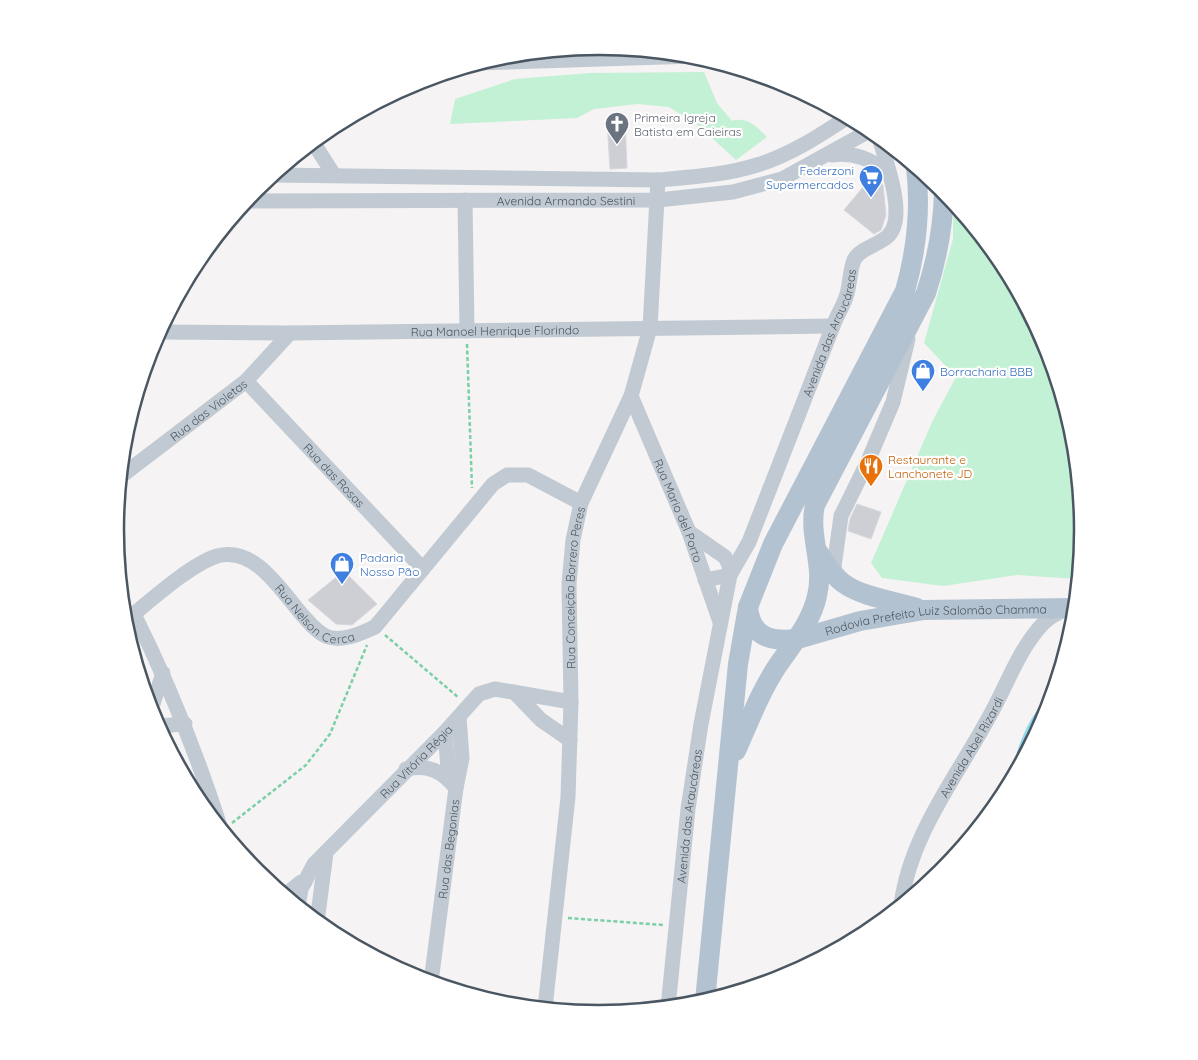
<svg xmlns="http://www.w3.org/2000/svg" width="1198" height="1060" font-family="Quicksand,sans-serif">
<style>
.green{fill:#c3f1d5}
.lines{fill:none;stroke-linecap:round;stroke-linejoin:round}
.stream{stroke:#90daee;stroke-width:4}
.building{fill:#cdcfd5;stroke:#d7d9de}
.path{stroke:#7ad0a6;stroke-width:2.5;stroke-dasharray:4 2.5;stroke-linecap:butt}
.minor{stroke:#c1cad2;stroke-width:15}
.major{stroke:#b3c2d1;stroke-width:20}
.labels{text-anchor:middle;dominant-baseline:central;stroke-width:4.5;stroke-linejoin:round;paint-order:stroke}
.worship-label{font-size:12px;fill:#5b616d;stroke:#fff;text-anchor:start}
.shop-label{font-size:12px;fill:#366cbe;stroke:#fff;text-anchor:start}
.street-label{font-size:12px;fill:#4a5661;stroke:#fff}
.food-label{font-size:12px;fill:#c56008;stroke:#fff;text-anchor:start}
.rim{fill:none;stroke:#4a5661;stroke-width:2.5}
</style>
<rect width="100%" height="100%" fill="#f5f3f3"/>
<!-- green -->
<g class="green">
<path d="M 704,72 L 717,103 L 732,121 C 747,116 757,127 767,137 L 736,160 L 699,126 L 669,107 L 638,104 L 594,109 L 577,118 L 450,124 L 455,99 L 515,79 L 590,73 Z"/>
<polygon points="953,203 1001,261 1046,345 1074,436 1083,530 1078,579 1017,575 943,586 882,578 871,563 933,420 956,377 924,343 953,239"/>
</g>
<g class="lines">
<!-- stream -->
<path class="stream" d="M 1010,782 C 1016,759 1030,713 1050,701"/>
</g>
<!-- building -->
<g class="building">
<polygon points="625,119 627,168 610,169 607,121"/>
<polygon points="873,175 883,185 886,215 881,230 874,234 844,210"/>
<polygon points="857,504 881,512 871,539 848,531 850,519"/>
<polygon points="344,571 377,604 352,625 336,624 308,600"/>
</g>
<g class="lines">
<!-- path -->
<g class="path">
<polyline points="467,344 472,488"/>
<polyline points="385,635 459,698"/>
<polyline points="232,823 306,765 330,734 367,645"/>
<polyline points="568,918 664,925"/>
</g>
<!-- minor -->
<g class="minor">
<polyline points="479,63 694,56"/>
<polyline points="313,142 334,175"/>
<path d="M 832,155 C 854,152 871,159 889,173"/>
<path d="M 272,175 L 658,180 C 691,177 726,175 757,165 C 790,155 819,136 848,117"/>
<polyline points="465,200 467,331"/>
<path id="s1" d="M 247,201 L 658,200 L 733,192 L 782,179 L 871,130"/>
<path id="s2" d="M 159,332 L 290,333 L 833,326"/>
<path id="s3" d="M 246,381 L 423,569"/>
<path id="s4" d="M 631,396 L 689,532 L 720,622"/>
<path id="s5" d="M 120,477 L 246,381 L 290,333"/>
<polyline points="833,574 841,516 868,461 893,402 908,339"/>
<path id="s6" d="M 705,580 L 730,575 L 749,542 L 833,326 C 837,315 844,305 847,294 C 850,283 850,270 854,260 C 860,248 879,245 888,236 C 908,217 885,160 879,137"/>
<path d="M 134,614 C 169,684 197,754 221,829"/>
<path id="s7" d="M 124,622 C 148,603 189,565 217,556 C 256,545 283,594 305,618 C 311,625 319,634 328,637 C 344,642 361,633 375,627 L 493,484 L 507,475 L 528,475 L 581,503"/>
<polyline points="514,692 541,720 570,740"/>
<polyline points="151,710 163,673"/>
<polyline points="158,726 185,724"/>
<polyline points="445,732 449,780"/>
<path d="M 406,769 C 428,764 442,771 456,788"/>
<polyline points="285,895 301,882 305,882"/>
<path id="s8" d="M 901,905 C 910,835 956,778 989,717 C 1006,687 1017,654 1039,628 C 1047,618 1056,613 1067,609"/>
<path id="s9" d="M 298,906 L 301,889 L 314,864 L 445,732 L 479,694 L 495,689 L 571,702"/>
<polyline points="317,922 326,853"/>
<path id="s10" d="M 431,982 L 456,788 L 462,758 L 459,717"/>
<path id="s11" d="M 668,1007 L 688,809 L 701,724 L 730,575 L 729,565 L 725,557 L 689,532"/>
<path id="s12" d="M 545,1008 L 568,797 L 571,702 L 569,584 L 573,540 L 581,503 L 631,396 L 650,328 L 658,180"/>
</g>
<!-- major -->
<g class="major">
<path d="M 818,552 C 826,563 832,575 843,583 C 862,597 894,601 917,608"/>
<path id="s13" d="M 748,607 C 751,637 770,642 798,639 L 860,621 L 924,610 L 1075,608"/>
<path d="M 736,751 C 749,722 760,692 778,665 C 793,643 811,623 817,596 C 825,565 808,536 815,505 L 926,293 C 937,260 943,228 944,192"/>
<path d="M 705,1001 L 738,664 L 748,607 L 773,544 L 905,291 C 917,249 921,210 916,167"/>
</g>
</g>
<!-- icons -->
<defs>
<symbol id="church-pin" viewBox="-11 -11 22 30"><path d="M0 17L-7.5 6A9.5 9.5 0 1 1 7.5 6Z" fill="#6b7280" stroke="#fff"/><path d="M-1.2-6h2.4v3.5h3.3v2.4h-3.3V6h-2.4V-.1h-3.3v-2.4h3.3Z" fill="#fff"/></symbol>
<symbol id="supermarket-pin" viewBox="-11 -11 22 30"><path d="M0 17L-7.5 6A9.5 9.5 0 1 1 7.5 6Z" fill="#3f7fe0" stroke="#fff"/><path d="M-6-5.5h2.5l.6 2H6L4.5 2H-2.5L-4.4-4H-6ZM-1.5 3.2a1.3 1.3 0 1 0 .1 0ZM3 3.2a1.3 1.3 0 1 0 .1 0Z" fill="#fff"/></symbol>
<symbol id="shop-pin" viewBox="-11 -11 22 30"><path d="M0 17L-7.5 6A9.5 9.5 0 1 1 7.5 6Z" fill="#3f7fe0" stroke="#fff"/><path d="M-5-2.5h2.3a2.7 3.5 0 0 1 5.4 0H5L5.5 6h-11ZM-1.5-2.5h3a1.5 2.3 0 0 0-3 0Z" fill="#fff"/></symbol>
<symbol id="restaurant-pin" viewBox="-11 -11 22 30"><path d="M0 17L-7.5 6A9.5 9.5 0 1 1 7.5 6Z" fill="#e8710a" stroke="#fff"/><path d="M-5-6h1v4h1v-4h1v4h1v-4h1v5L-1.5 .5V6h-2V.5L-5-1ZM5-6V6H3V1.5H1.5Q1.5-4 5-6Z" fill="#fff"/></symbol>
</defs>
<g fill-rule="evenodd">
<use href="#church-pin" x="603" y="110" width="28" height="38"/>
<use href="#supermarket-pin" x="857" y="163" width="28" height="38"/>
<use href="#shop-pin" x="909" y="357" width="28" height="38"/>
<use href="#restaurant-pin" x="857" y="452" width="28" height="38"/>
<use href="#shop-pin" x="328" y="550" width="28" height="38"/>
</g>
<g class="labels">
<!-- worship labels -->
<g class="worship-label">
<text x="634" y="117">Primeira Igreja<tspan x="634" dy="14">Batista em Caieiras</tspan></text>
</g>
<!-- shop labels -->
<g class="shop-label">
<text x="854" y="170" text-anchor="end">Federzoni<tspan x="854" dy="14">Supermercados</tspan></text>
<text x="940" y="371">Borracharia BBB</text>
<text x="360" y="557">Padaria<tspan x="360" dy="14">Nosso Pão</tspan></text>
</g>
<!-- street labels -->
<g class="street-label">
<text stroke="none"><textPath href="#s1" startOffset="319">Avenida Armando Sestini</textPath></text>
<text stroke="none"><textPath href="#s2" startOffset="336">Rua Manoel Henrique Florindo</textPath></text>
<text stroke="none"><textPath href="#s6" startOffset="288">Avenida das Araucáreas</textPath></text>
<text stroke="none"><textPath href="#s5" startOffset="111">Rua das Violetas</textPath></text>
<text stroke="none"><textPath href="#s3" startOffset="129">Rua das Rosas</textPath></text>
<text stroke="none"><textPath href="#s4" startOffset="124">Rua Mario del Porto</textPath></text>
<text stroke="none"><textPath href="#s12" startOffset="422">Rua Conceição Borrero Peres</textPath></text>
<text stroke="none"><textPath href="#s7" startOffset="236">Rua Nelson Cerca</textPath></text>
<text stroke="none"><textPath href="#s13" startOffset="209">Rodovia Prefeito Luiz Salomão Chamma</textPath></text>
<text stroke="none"><textPath href="#s8" startOffset="174">Avenida Abel Rizardi</textPath></text>
<text stroke="none"><textPath href="#s9" startOffset="190">Rua Vitória Régia</textPath></text>
<text stroke="none"><textPath href="#s11" startOffset="192">Avenida das Araucáreas</textPath></text>
<text stroke="none"><textPath href="#s10" startOffset="134">Rua das Begonias</textPath></text>
</g>
<!-- food labels -->
<g class="food-label">
<text x="888" y="459">Restaurante e<tspan x="888" dy="14">Lanchonete JD</tspan></text>
</g>
</g>
<!-- crop -->
<path d="M0 0H1198V1060H0ZM124 530a475 475 0 1 1 950 0a475 475 0 1 1-950 0Z" fill="#fff" fill-rule="evenodd"/>
<path class="rim" d="M124 530a475 475 0 1 1 950 0a475 475 0 1 1-950 0Z"/>
</svg>
